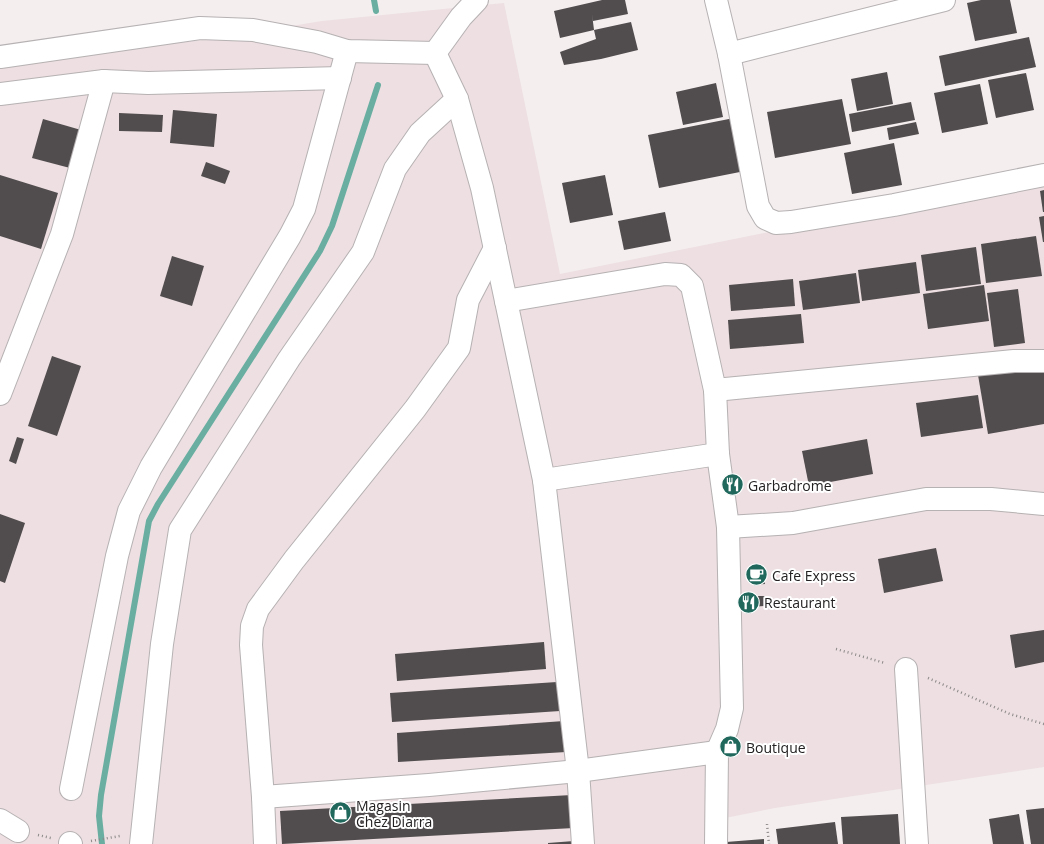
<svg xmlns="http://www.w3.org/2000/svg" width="1044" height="844" font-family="'Open Sans',sans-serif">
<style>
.built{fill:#eddfe2}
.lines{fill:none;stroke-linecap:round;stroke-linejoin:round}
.stream{stroke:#69aea1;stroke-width:6}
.building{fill:#514c4d}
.minor-casing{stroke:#b6b1b2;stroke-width:24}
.path{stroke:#8c8889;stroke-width:2.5;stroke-dasharray:1 3;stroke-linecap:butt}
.minor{stroke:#fff;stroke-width:22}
.labels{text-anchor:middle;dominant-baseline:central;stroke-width:4;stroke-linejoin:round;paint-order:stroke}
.poi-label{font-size:14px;fill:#232121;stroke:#fff;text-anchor:start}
</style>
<rect width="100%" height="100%" fill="#f4eeef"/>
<!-- built -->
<polygon class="built" points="504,3 560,274 1044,177 1044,767 775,808 710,821 709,844 0,844 0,63 210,39 322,21"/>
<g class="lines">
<!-- stream -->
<g class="stream">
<polyline points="374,0 376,11"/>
<polyline points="102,844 99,816 101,795 149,521 158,504 320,251 332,226 378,85"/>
</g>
</g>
<!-- building -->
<g class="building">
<polygon points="602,0 625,0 628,14 593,21 592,14 594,30 560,38 554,11"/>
<polygon points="981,0 1010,0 1017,33 975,41 967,3"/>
<polygon points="631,22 638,50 601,59 564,65 560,52 596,39 594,30"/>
<polygon points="1029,37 1036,67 945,86 939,56"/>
<polygon points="887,72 893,104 857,111 851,79"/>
<polygon points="1026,73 1034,110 996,118 988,80"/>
<polygon points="716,83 723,117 683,125 676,92"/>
<polygon points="980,84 988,124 942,133 934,93"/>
<polygon points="842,99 851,144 775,158 767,112"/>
<polygon points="911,102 915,120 852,132 849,114"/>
<polygon points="173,110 217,114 214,147 170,143"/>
<polygon points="119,113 163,115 162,132 119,131"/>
<polygon points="734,118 745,171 659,188 648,135"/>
<polygon points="43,119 81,130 70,168 32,158"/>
<polygon points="916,122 919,134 889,140 887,128"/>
<polygon points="894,143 902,185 852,194 844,153"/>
<polygon points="206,162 230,171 225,184 201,176"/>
<polygon points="0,175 58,193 41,249 0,236"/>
<polygon points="605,175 613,215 570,223 562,183"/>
<polygon points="1044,190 1044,212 1043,212 1040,191"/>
<polygon points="665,212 671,241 624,250 618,221"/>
<polygon points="1044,216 1044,242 1043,242 1039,217"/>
<polygon points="1036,236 1042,276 986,283 981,244"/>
<polygon points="976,247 981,284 926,291 921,255"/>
<polygon points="172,256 204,266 192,306 160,296"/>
<polygon points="916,262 920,293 862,301 858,270"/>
<polygon points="856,273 860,303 803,310 799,281"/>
<polygon points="793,279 795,306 731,311 729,285"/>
<polygon points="984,285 989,321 928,329 923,294"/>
<polygon points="1018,289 1025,343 994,347 987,293"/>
<polygon points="801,314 804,343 730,349 728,320"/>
<polygon points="52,356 81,366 57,436 28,426"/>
<polygon points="1044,366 1044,424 988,434 978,375"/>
<polygon points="978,395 983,428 921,437 916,403"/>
<polygon points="17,437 24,439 16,464 9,461"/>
<polygon points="867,439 873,474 809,486 802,451"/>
<polygon points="0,514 25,523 5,583 0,581"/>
<polygon points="936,548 943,581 884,593 878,559"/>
<polygon points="763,573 765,584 753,585 752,574"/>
<polygon points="747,596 765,596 765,606 748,607"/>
<polygon points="1044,630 1044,662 1015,668 1010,635"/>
<polygon points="544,642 546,669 397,681 395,654"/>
<polygon points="557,682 560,711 392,722 390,693"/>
<polygon points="564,721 566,752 398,762 397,733"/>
<polygon points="572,795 574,828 282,844 280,811"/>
<polygon points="1044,808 1044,844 1031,844 1026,810"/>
<polygon points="898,814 900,844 843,844 841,817"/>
<polygon points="1019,814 1024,844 993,844 989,819"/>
<polygon points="835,822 838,844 778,844 776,829"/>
<polygon points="764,839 764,844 727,844 726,842"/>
<polygon points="574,841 574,844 548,844 548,843"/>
</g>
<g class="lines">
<defs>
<g id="minor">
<polyline points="716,0 729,54 758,206 765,218 776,223 791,222 894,205 1044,175"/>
<polyline points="435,53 457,99 482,188 544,480 578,771 583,844"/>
<polyline points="435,53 461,17 477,0"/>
<polyline points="729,54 944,0"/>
<polyline points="0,57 200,28 253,30 317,42 347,51 435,53"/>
<polyline points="0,94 104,81 148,83 340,78"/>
<polyline points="506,301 665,274 681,275 692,286 715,390 718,454 728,527 732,708 727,729 717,752 716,844"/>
<polyline points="715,390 1014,361 1044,361"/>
<polyline points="0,394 62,234 104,81"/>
<polyline points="544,480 718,454"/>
<polyline points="728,527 793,523 926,499 991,499 1044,504"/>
<polyline points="906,669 917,844"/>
<polyline points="71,789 117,556 129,511 151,467 290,236 304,209 347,51"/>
<polyline points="263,797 429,785 578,771 717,752"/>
<polyline points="0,820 18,831"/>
<polyline points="70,843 71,844"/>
<polyline points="141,844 162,644 180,530 289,359 363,252 395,169 420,133 457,99"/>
<polyline points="265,844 263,797 251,645 252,626 258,609 294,560 415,409 459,348 468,300 495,248"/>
</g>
</defs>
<!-- minor casing -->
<use href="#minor" class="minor-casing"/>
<!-- path -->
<g class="path">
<polyline points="836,649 885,663"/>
<polyline points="928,678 1010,714 1044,724"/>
<polyline points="767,824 769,844"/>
<polyline points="38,835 51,838"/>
<polyline points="91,841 120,836"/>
</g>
<!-- minor -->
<use href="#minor" class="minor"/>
</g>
<!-- icons -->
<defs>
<symbol id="restaurant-disc" viewBox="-11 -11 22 22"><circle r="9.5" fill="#20675c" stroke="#fff"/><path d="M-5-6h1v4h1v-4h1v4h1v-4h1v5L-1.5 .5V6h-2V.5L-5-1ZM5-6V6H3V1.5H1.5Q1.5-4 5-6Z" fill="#fff"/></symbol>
<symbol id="cafe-disc" viewBox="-11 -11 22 22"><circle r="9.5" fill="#20675c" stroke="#fff"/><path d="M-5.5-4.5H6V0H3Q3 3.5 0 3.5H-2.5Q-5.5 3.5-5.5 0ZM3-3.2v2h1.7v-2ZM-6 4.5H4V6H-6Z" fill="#fff"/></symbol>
<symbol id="shop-disc" viewBox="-11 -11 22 22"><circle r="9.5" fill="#20675c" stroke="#fff"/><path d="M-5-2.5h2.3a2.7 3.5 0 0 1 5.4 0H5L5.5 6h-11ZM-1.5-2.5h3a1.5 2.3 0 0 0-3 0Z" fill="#fff"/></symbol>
</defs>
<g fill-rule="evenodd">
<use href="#restaurant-disc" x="720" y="472" width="25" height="25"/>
<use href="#cafe-disc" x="744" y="562" width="25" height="25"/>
<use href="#restaurant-disc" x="736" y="590" width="25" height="25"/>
<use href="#shop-disc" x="718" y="734" width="25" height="25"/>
<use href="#shop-disc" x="328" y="800" width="25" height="25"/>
</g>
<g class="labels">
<!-- poi labels -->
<g class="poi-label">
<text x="748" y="485">Garbadrome</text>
<text x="772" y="575">Cafe Express</text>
<text x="764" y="602">Restaurant</text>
<text x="746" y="747">Boutique</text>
<text x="356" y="805">Magasin<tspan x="356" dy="16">Chez Diarra</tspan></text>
</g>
</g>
</svg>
